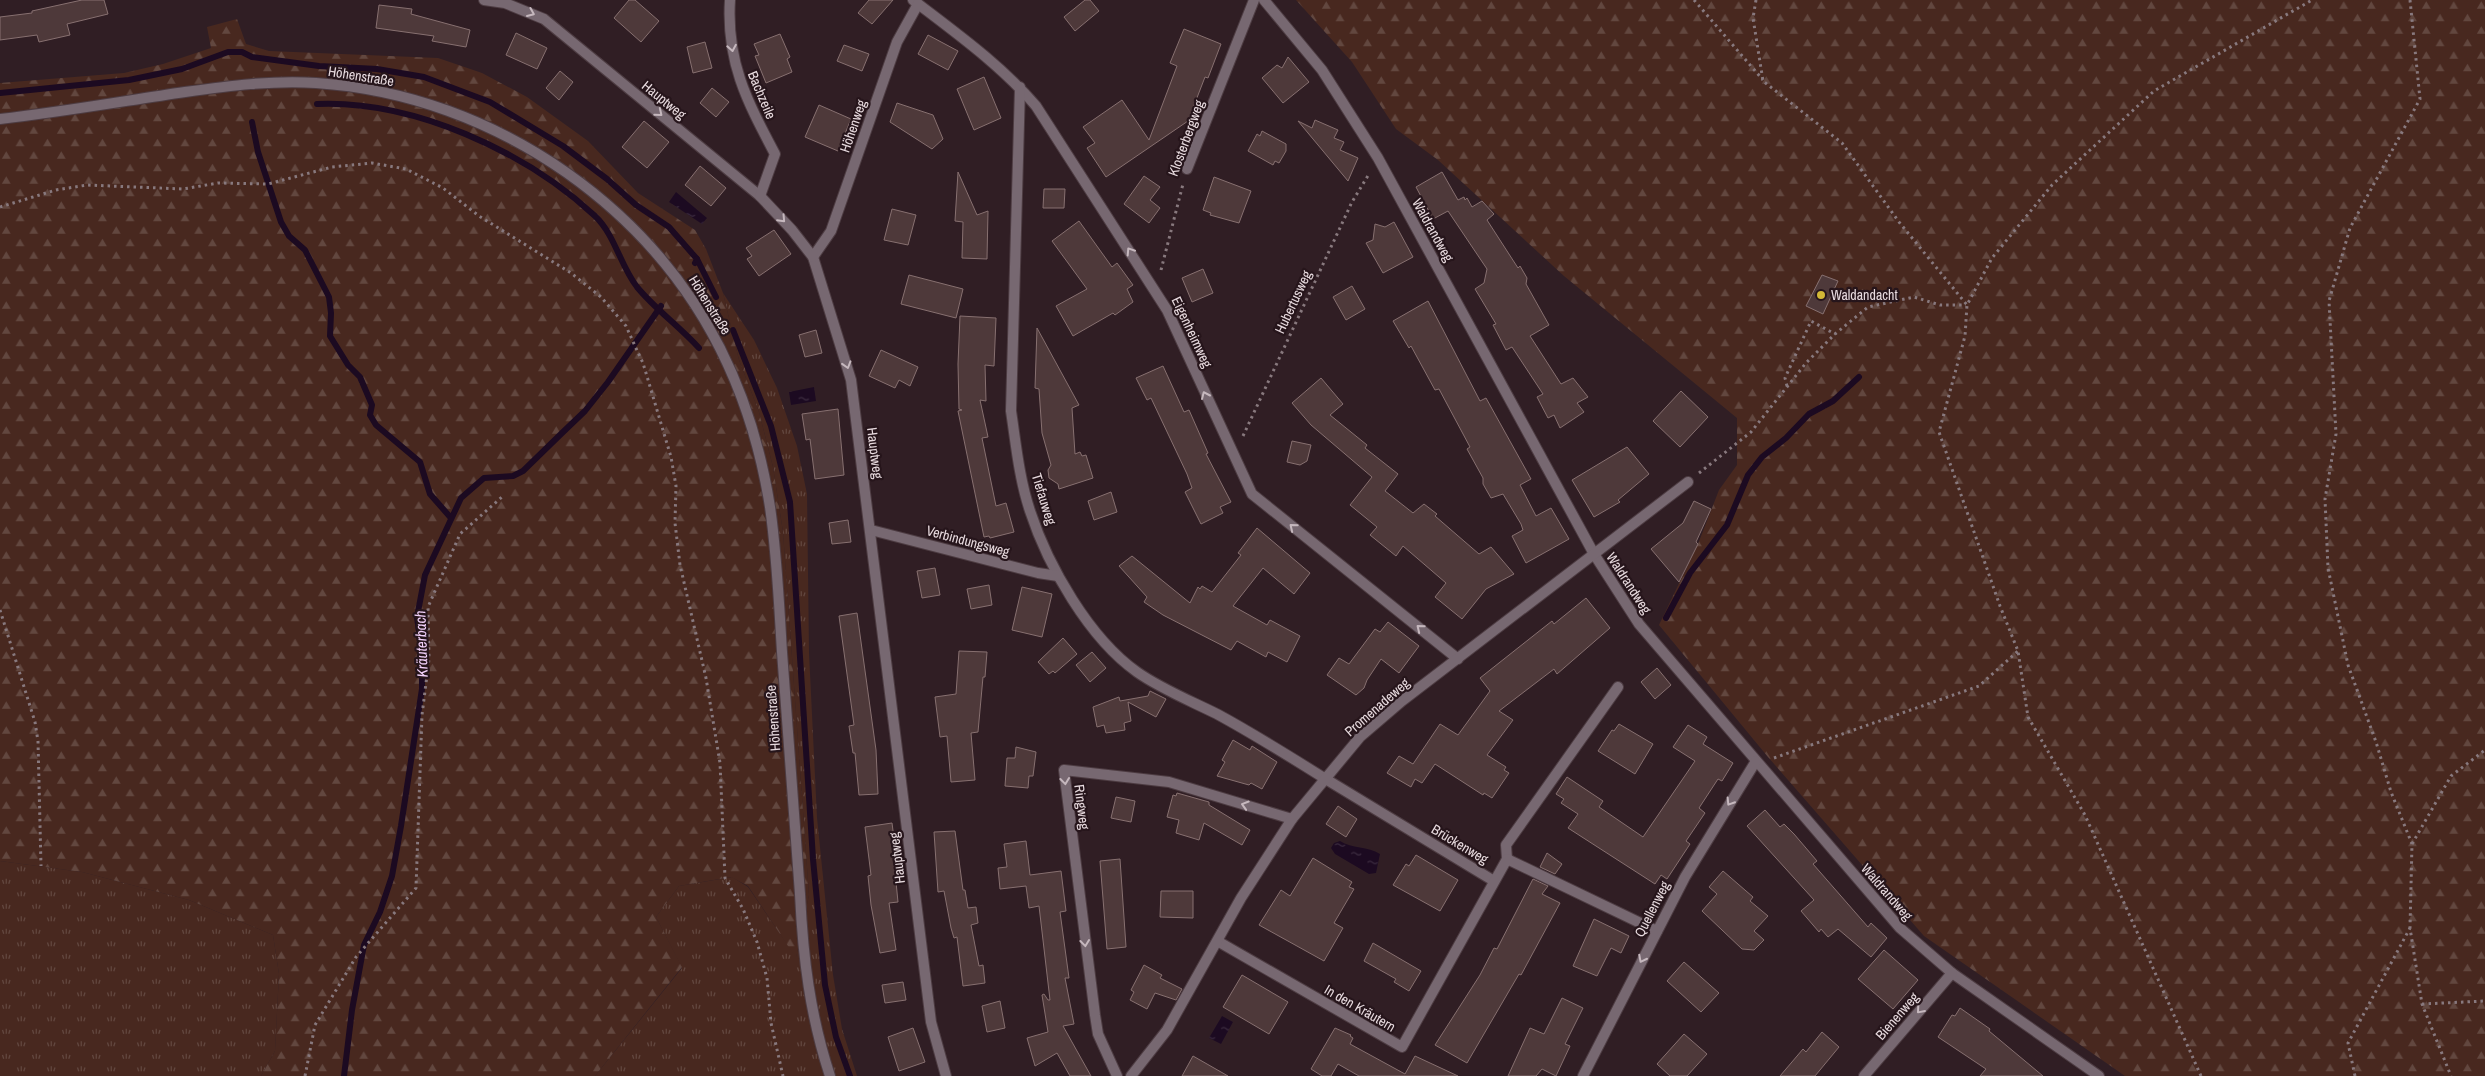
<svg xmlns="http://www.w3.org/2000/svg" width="2485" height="1076" font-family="'Archivo Narrow',sans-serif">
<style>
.grass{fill:url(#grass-tufts)}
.forest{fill:url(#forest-firs)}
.water{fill:url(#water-ripples)}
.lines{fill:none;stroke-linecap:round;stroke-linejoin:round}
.stream{stroke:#1c0a21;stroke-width:6}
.building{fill:#4e393a;stroke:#877070}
.service-casing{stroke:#4d3c42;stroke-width:12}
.minor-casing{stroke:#4d3c42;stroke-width:12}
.tertiary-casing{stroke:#4d3c42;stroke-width:12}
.path{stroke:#88797e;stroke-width:3;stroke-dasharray:2.5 4;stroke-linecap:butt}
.service{stroke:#776871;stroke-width:10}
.minor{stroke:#776871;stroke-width:10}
.tertiary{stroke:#776871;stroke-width:10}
.oneway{stroke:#c6b8be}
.poi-dot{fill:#d2b736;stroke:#26151b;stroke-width:2}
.labels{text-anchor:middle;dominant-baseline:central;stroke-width:4.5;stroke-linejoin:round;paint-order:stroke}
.street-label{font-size:14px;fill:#e8dbdf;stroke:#26151b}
.poi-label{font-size:14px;fill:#e8dbdf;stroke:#26151b;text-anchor:start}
.water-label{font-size:15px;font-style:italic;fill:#f2d1fa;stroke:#26151b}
</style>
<defs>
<pattern id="grass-tufts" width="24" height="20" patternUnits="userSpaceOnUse" patternTransform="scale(1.25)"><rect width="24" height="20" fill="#48281f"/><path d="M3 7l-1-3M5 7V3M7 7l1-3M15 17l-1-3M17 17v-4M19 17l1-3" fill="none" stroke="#62473f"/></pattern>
<pattern id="forest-firs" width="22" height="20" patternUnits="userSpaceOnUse" patternTransform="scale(1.25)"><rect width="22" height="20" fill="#48281f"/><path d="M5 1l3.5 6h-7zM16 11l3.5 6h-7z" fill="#62473f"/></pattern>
<pattern id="water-ripples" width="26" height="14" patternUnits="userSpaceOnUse" patternTransform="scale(1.25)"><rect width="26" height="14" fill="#1c0a21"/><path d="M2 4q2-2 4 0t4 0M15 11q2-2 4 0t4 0" fill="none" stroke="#3d2d41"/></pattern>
</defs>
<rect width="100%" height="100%" fill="#301e24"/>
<!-- grass -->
<g class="grass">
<polygon points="723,293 754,340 777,388 797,446 807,494 809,653 817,818 833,975 842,1029 857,1076 595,1076 682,968 656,917 679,886 732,877 748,887 796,957 809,895 783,532 773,467 759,412 739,360"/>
<polygon points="0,861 82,872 189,900 273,935 279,974 275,1051 261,1076 0,1076"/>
</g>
<!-- forest -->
<g class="forest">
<polygon points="1296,0 2485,0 2485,1076 2125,1076 1924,936 1768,757 1659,625 1698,544 1719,490 1737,465 1737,418 1564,276 1438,160 1396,129 1352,62"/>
<polygon points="237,19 246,44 269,51 438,58 482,73 527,97 588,141 638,193 695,230 706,249 723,293 739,360 759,412 773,467 783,532 809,895 796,958 748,886 731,877 679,886 656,917 682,967 595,1076 261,1076 275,1051 279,974 273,935 189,900 82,872 0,861 0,83 124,73 163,64 211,48 207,27"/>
</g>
<!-- water -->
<g class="water">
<polygon points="676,192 707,218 702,224 669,202"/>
<polygon points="814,387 816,401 791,405 789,392"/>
<path d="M 1340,841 C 1352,849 1368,846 1380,854 L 1376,873 L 1369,874 L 1335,854 L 1331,848 L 1334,843 Z"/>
<polygon points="1222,1016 1233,1022 1221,1044 1209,1038"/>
</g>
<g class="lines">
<!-- stream -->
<g class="stream">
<polyline points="0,93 129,80 182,69 228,52 242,52 252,57 319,66 377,69 424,77 490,102 563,146 607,179 636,205 669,227 697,259 695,263"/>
<path d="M 317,104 C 413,100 525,151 595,216 C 615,235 620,265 637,287 C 655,309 679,326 699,348"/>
<polyline points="252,122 258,152 281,222 289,236 305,250 329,297 331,313 330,336 348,365 360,377 372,405 370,415 376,425 420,462 430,494 451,518"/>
<polyline points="697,259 716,297"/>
<polyline points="733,330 771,426 790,502 813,859 825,985 836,1037 850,1076"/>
<polyline points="1666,618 1690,573 1727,525 1748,475 1762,457 1786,438 1809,414 1833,401 1859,377"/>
<polyline points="344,1076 352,1010 364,945 380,912 392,876 401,826 422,689 422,654 417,617 425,575 461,498 484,478 513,476 523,471 562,433 585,411 608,382 661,306"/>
</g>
</g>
<!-- building -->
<g class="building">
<polygon points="82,0 104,0 108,14 67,24 70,35 39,42 37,35 0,40 0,17 32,13 32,11"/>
<polygon points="629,0 635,0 659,21 641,42 614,18"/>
<polygon points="869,0 893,0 872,24 858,13"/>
<polygon points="1085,0 1090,0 1099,11 1075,31 1064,17"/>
<polygon points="379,5 412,9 411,14 470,30 466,47 432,41 434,36 376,28"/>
<polygon points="1184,29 1221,44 1208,78 1205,77 1188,121 1106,177 1087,148 1095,143 1083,127 1122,100 1149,140 1177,66 1170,63"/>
<polygon points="516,33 547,48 537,69 506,55"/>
<polygon points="780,34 790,57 787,59 792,72 766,83 755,56 759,55 754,44"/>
<polygon points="928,35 958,51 948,70 918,54"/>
<polygon points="705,42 712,68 693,73 687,47"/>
<polygon points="844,45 869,54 862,71 837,61"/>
<polygon points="1288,57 1309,82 1283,103 1262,78 1277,65 1282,68"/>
<polygon points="560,71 573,82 559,100 546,88"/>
<polygon points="984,77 1001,118 974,130 957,89"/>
<polygon points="712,88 729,102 716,117 700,103"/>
<polygon points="897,103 933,115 943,139 932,149 890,122"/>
<polygon points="819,105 851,119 838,151 805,137"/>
<polygon points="1315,120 1338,130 1334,138 1344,142 1340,150 1358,158 1348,181 1298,121 1312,128"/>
<polygon points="644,121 669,142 647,168 622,147"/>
<polygon points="1262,131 1286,144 1286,151 1279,163 1275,161 1273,165 1248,151 1257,134 1260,136"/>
<polygon points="700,166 726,188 711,206 685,185"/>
<polygon points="958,172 977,215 988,211 987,259 962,258 963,222 955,221"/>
<polygon points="1442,172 1458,200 1464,197 1465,200 1467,198 1472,207 1482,201 1494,214 1487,220 1518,268 1520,266 1527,278 1526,284 1549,325 1530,336 1561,384 1573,378 1588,397 1577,403 1584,412 1560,428 1554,415 1548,418 1537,397 1543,394 1512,347 1506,350 1493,325 1496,324 1475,289 1484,283 1487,269 1448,211 1433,219 1416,187"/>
<polygon points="1144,176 1160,187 1150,200 1160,208 1149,223 1124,204"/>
<polygon points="1214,177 1251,191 1239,223 1210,215 1211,213 1203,210"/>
<polygon points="1044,189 1065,189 1064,208 1043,208"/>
<polygon points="892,209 916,215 908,245 884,240"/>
<polygon points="1079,221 1112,267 1117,263 1133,285 1127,289 1133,302 1115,315 1113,313 1073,336 1056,306 1087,289 1052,241"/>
<polygon points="1394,222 1413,257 1383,273 1366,243 1373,240 1375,224 1385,227"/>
<polygon points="774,230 791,254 759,276 747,259 752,256 746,248"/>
<polygon points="1203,269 1213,293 1192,302 1182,278"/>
<polygon points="909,275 963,289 956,318 901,304"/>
<polygon points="1822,275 1838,281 1823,314 1806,306"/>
<polygon points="1352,286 1365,309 1346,320 1333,297"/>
<polygon points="1428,301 1480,401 1486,398 1531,479 1520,485 1536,516 1551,508 1569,539 1526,563 1512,536 1523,530 1521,524 1503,494 1491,498 1483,484 1483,478 1467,449 1470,447 1439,389 1435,390 1411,346 1409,348 1393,321"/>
<polygon points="960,316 996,318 994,366 985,365 986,401 980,400 988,437 982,438 996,506 1006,503 1014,532 990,538 989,536 984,537 958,411 962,410 959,409 958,364"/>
<polygon points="1037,328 1079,405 1072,408 1075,454 1080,452 1082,456 1086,455 1093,478 1059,489 1058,484 1049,478 1048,470 1051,465 1042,433 1039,389 1035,388"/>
<polygon points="816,330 822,353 805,357 799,335"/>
<polygon points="881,350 918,367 910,386 899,380 895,388 869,376"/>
<polygon points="1163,366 1184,412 1189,410 1208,453 1206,454 1231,502 1220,507 1223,513 1201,524 1185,492 1192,488 1187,474 1151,398 1147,400 1136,378"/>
<polygon points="1321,378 1343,404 1330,415 1367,445 1365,448 1398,474 1385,491 1413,513 1424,504 1437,514 1435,516 1479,554 1491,547 1514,574 1486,589 1462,619 1435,597 1446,583 1403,546 1396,556 1370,535 1377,527 1350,505 1372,477 1311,425 1292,403"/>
<polygon points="1681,391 1708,417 1680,447 1653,421"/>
<polygon points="838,409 844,475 815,479 810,439 806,440 802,414"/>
<polygon points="1292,441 1311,445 1307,461 1300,465 1287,462"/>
<polygon points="1627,447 1649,474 1618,500 1620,502 1594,517 1572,480"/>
<polygon points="1111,492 1117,512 1094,520 1088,501"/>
<polygon points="1694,501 1711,509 1696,542 1698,544 1679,582 1651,549 1683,523"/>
<polygon points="848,520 851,542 832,544 829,523"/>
<polygon points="1257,528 1310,573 1294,594 1263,568 1233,606 1267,625 1270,620 1300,636 1287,662 1268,652 1266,657 1237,641 1231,650 1163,615 1144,602 1147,597 1119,566 1132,556 1190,603 1198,587 1200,589 1202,586 1212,592 1241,555 1238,553"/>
<polygon points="935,568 940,595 922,598 917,571"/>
<polygon points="989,585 992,605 971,609 967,589"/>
<polygon points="1022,587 1052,594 1042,637 1012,630"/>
<polygon points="1586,598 1610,628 1557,674 1554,669 1499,711 1513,720 1487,755 1506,767 1504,770 1509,773 1492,798 1484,793 1483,795 1435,764 1422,783 1415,779 1411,787 1387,773 1399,756 1413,764 1440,724 1458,735 1490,691 1480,678 1552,621 1554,624"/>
<polygon points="857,613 876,750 878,794 859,795 855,753 853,753 849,726 854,725 839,616"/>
<polygon points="1388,622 1419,646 1399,673 1381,659 1367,680 1364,688 1356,695 1327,675 1339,658 1349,664 1375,629 1380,632"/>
<polygon points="1063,638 1077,654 1055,673 1053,671 1049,674 1038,662"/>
<polygon points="959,651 987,652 985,677 983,677 978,732 971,733 975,780 951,782 947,736 940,737 935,697 956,694"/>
<polygon points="1092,652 1106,668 1090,682 1076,665"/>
<polygon points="1657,668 1671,685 1655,699 1641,682"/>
<polygon points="1150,691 1166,699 1156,717 1128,702 1131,721 1124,723 1125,730 1106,733 1104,725 1097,727 1093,707 1119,697 1120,701 1148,696"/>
<polygon points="1619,724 1653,744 1635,774 1598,751 1612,730 1614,731"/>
<polygon points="1688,725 1707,737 1703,744 1733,763 1722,781 1718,779 1699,808 1705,813 1686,841 1690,844 1667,879 1661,875 1655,884 1568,828 1578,814 1561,803 1564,799 1556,794 1567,777 1603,801 1599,807 1643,837 1695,761 1673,747"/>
<polygon points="1233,740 1250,750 1252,746 1277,762 1262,789 1251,783 1249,785 1217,776 1225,762 1222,760"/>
<polygon points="1016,747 1036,752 1033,776 1029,776 1028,788 1005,786 1007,758 1015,758"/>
<polygon points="1177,793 1209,802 1209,805 1250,830 1242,845 1204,823 1199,840 1176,833 1179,820 1167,817 1173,795 1176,796"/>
<polygon points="1116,797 1135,801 1131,822 1111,818"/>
<polygon points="1338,806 1357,819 1346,837 1326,824"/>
<polygon points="1765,810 1780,827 1784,824 1794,834 1817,861 1813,864 1868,927 1871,923 1887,938 1871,957 1838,929 1828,937 1821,929 1819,932 1801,911 1814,900 1747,826"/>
<polygon points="892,823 897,861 894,862 898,902 889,903 896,950 880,953 871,905 868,876 871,875 865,827"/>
<polygon points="955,831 963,890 965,890 968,908 976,907 978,923 971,925 979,966 983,965 985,983 963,986 957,937 954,938 951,928 944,891 938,892 934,832"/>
<polygon points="1026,841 1030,875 1061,871 1066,911 1060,912 1069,978 1065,978 1074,1024 1063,1026 1091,1076 1070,1076 1057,1053 1035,1066 1027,1038 1048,1032 1042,995 1044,994 1048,1000 1050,1000 1039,906 1029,908 1026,886 1000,889 998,868 1007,867 1004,844"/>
<polygon points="1547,853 1562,864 1555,874 1540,867"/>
<polygon points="1416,855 1458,880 1440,911 1393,885 1406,864 1409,866"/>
<polygon points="1313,858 1352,882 1349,887 1354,889 1334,923 1343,928 1324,961 1259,925 1281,890 1290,896"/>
<polygon points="1120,859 1126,947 1107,949 1100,861"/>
<polygon points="1723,871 1753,897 1750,901 1768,916 1754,931 1764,940 1754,950 1742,949 1702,911 1717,894 1709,887"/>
<polygon points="1533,879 1548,886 1542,894 1560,903 1521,975 1519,974 1467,1063 1435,1045 1480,975 1494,948 1497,949"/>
<polygon points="1161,891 1193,891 1193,918 1160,917"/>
<polygon points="1594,919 1629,936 1621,953 1611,948 1597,976 1573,966"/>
<polygon points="1373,943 1421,971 1409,991 1394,982 1396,979 1364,961"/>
<polygon points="1884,950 1918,980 1893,1009 1858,979"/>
<polygon points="1684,962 1719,993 1701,1012 1667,981"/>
<polygon points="1144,965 1162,975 1160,978 1182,989 1176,1000 1155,993 1147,1009 1130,1000 1134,992 1131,990"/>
<polygon points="1242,975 1288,1002 1269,1034 1223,1007"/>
<polygon points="903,982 906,1000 885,1003 882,985"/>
<polygon points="1562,998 1583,1008 1565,1044 1570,1046 1556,1076 1542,1069 1536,1076 1508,1076 1530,1028 1544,1034"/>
<polygon points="1000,1001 1005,1028 987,1032 982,1006"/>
<polygon points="1960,1008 1990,1029 1989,1031 2043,1076 1980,1076 1986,1069 1938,1037 1952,1015 1955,1016"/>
<polygon points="913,1028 925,1062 899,1071 888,1037"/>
<polygon points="1335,1028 1351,1035 1350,1036 1353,1038 1350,1044 1405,1074 1415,1056 1458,1076 1359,1076 1338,1064 1331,1076 1322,1076 1311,1069"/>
<polygon points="1822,1032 1839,1047 1815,1076 1780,1076 1803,1049 1806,1052"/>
<polygon points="1684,1034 1707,1054 1687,1076 1670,1076 1657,1064"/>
<polygon points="1193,1056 1228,1076 1182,1076"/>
</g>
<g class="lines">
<defs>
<g id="service">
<polyline points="1187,169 1254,0"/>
<polyline points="1324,778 1494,881"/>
<polyline points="1507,859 1506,845 1618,687"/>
<polyline points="1219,942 1402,1047 1507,859 1657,931"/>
</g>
<g id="minor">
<polyline points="484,0 505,3 544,19 760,196 792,230 813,257 851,380 931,1022 946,1076"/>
<path d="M 730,0 C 726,62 747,101 775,154 L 760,196"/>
<path d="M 913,0 C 956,33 1001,65 1036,106 L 1167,310 L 1252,494 L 1458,659"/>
<polyline points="1264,0 1322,70 1378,158 1594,554 1639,624 1900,928 1952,973 2099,1076"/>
<path d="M 1020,87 L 1011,411 C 1016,444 1019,478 1030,511 C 1048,566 1089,638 1137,672 C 1161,689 1191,701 1217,714 C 1254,734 1289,756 1324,778"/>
<polyline points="813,257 831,231 897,42 918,4"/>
<polyline points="871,530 1038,573 1058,576"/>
<polyline points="1117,1076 1098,1034 1095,1015 1064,770 1169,782 1292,819"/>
<polyline points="1131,1076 1167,1030 1241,898 1292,819 1360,737 1402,701 1688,482"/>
<polyline points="1583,1076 1685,877 1756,761"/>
<polyline points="1864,1076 1952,973"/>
</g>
<path id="tertiary" d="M 0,119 C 62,112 124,101 185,92 C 228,86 273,80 316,83 C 407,89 493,121 567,173 C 683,255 748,368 770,507 C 777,555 779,604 782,652 C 788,733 794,814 800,894 C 803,958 810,1015 830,1076"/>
</defs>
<!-- service casing -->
<use href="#service" class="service-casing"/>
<!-- minor casing -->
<use href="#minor" class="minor-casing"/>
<!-- tertiary casing -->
<use href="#tertiary" class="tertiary-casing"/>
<!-- path -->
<g class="path">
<polyline points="1694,0 1763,80"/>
<polyline points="1756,0 1753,18 1763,81 1842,143 1899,222 1967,305"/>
<polyline points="2410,0 2420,99 2350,228 2329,301 2336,434 2325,499 2328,568 2348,665 2376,742 2391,792 2412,844 2410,928 2422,1004 2451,1076"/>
<polyline points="0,207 56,190 87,185 183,189 218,183 268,184 332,167 372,163 406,169 443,188 479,216 571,273 601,297 626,326 635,346 643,363 671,457 676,486 675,523 680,565 706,678 720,763 725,878 743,909 757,942 767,978 771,1023 783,1076"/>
<polyline points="1161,270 1183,184"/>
<polyline points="1787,386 1785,378 1811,321 1835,334"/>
<polyline points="1243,436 1352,202 1369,174"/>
<polyline points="1699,473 1751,432 1806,363 1835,334 1868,307 1914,297 1940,305 1966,305"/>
<polyline points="0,610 35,722 38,741 41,866"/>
<polyline points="1774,758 1979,686 2018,651"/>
<polyline points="2412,844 2451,776 2485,750"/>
<polyline points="2422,1004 2485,1001"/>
<polyline points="305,1076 315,1025 356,957 416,888 422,715 429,659 428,607 460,534 503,496"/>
<polyline points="2201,1076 2085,815 2028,717 2018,651 2000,606 1939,432 1965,336 1967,305 1992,258 2052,185 2154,91 2312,0"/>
<polyline points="2355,1076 2348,1043 2410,928"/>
</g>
<!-- service -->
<use href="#service" class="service"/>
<!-- minor -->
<use href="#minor" class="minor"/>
<!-- tertiary -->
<use href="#tertiary" class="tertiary"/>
</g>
<!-- one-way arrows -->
<defs><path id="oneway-chevron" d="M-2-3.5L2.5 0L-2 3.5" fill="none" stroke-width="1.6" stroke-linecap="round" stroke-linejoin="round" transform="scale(1.25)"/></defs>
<g class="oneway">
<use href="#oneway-chevron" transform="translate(531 13) rotate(23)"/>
<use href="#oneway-chevron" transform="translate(732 48) rotate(80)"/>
<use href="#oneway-chevron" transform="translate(659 113) rotate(39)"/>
<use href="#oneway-chevron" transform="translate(782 219) rotate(47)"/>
<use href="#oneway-chevron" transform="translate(1130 251) rotate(-123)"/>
<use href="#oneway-chevron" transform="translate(847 365) rotate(73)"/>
<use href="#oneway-chevron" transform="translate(1205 395) rotate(-114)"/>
<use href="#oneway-chevron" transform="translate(1293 527) rotate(-141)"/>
<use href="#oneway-chevron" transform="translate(1420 628) rotate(-141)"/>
<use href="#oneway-chevron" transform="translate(1065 781) rotate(83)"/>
<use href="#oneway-chevron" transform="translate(1730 802) rotate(122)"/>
<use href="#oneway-chevron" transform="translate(1245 805) rotate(-163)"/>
<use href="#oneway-chevron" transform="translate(1085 943) rotate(83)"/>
<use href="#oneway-chevron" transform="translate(1642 959) rotate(117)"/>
<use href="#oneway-chevron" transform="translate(1920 1010) rotate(131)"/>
</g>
<!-- markers -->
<circle class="poi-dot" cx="1821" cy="295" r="5"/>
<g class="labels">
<!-- street labels -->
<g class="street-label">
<text transform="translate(361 76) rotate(9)">Höhenstraße</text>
<text transform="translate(762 95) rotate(67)">Bachzeile</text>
<text transform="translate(664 100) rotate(39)">Hauptweg</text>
<text transform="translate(853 126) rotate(-71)">Höhenweg</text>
<text transform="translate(1186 138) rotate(-70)">Klosterbergweg</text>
<text transform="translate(1433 230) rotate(61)">Waldrandweg</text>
<text transform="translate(1293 302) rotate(-65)">Hubertusweg</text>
<text transform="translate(710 305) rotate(58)">Höhenstraße</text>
<text transform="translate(1192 332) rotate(65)">Eigenheimweg</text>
<text transform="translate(875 453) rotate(83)">Hauptweg</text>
<text transform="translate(1044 499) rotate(73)">Tiefauweg</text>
<text transform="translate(968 541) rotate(15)">Verbindungsweg</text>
<text transform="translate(1629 583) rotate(57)">Waldrandweg</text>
<text transform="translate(1377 707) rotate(-41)">Promenadeweg</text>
<text transform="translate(773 718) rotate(-94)">Höhenstraße</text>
<text transform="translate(1082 807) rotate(83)">Ringweg</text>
<text transform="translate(1460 844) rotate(31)">Brückenweg</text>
<text transform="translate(897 858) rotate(-97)">Hauptweg</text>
<text transform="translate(1887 892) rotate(49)">Waldrandweg</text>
<text transform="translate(1652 909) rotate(-63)">Quellenweg</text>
<text transform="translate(1360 1008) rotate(30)">In den Kräutern</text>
<text transform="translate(1897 1016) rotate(-49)">Bienenweg</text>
</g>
<!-- poi labels -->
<g class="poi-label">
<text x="1831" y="295">Waldandacht</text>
</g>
<!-- water labels -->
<g class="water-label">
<text transform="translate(421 644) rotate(-92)">Kräuterbach</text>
</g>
</g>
</svg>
